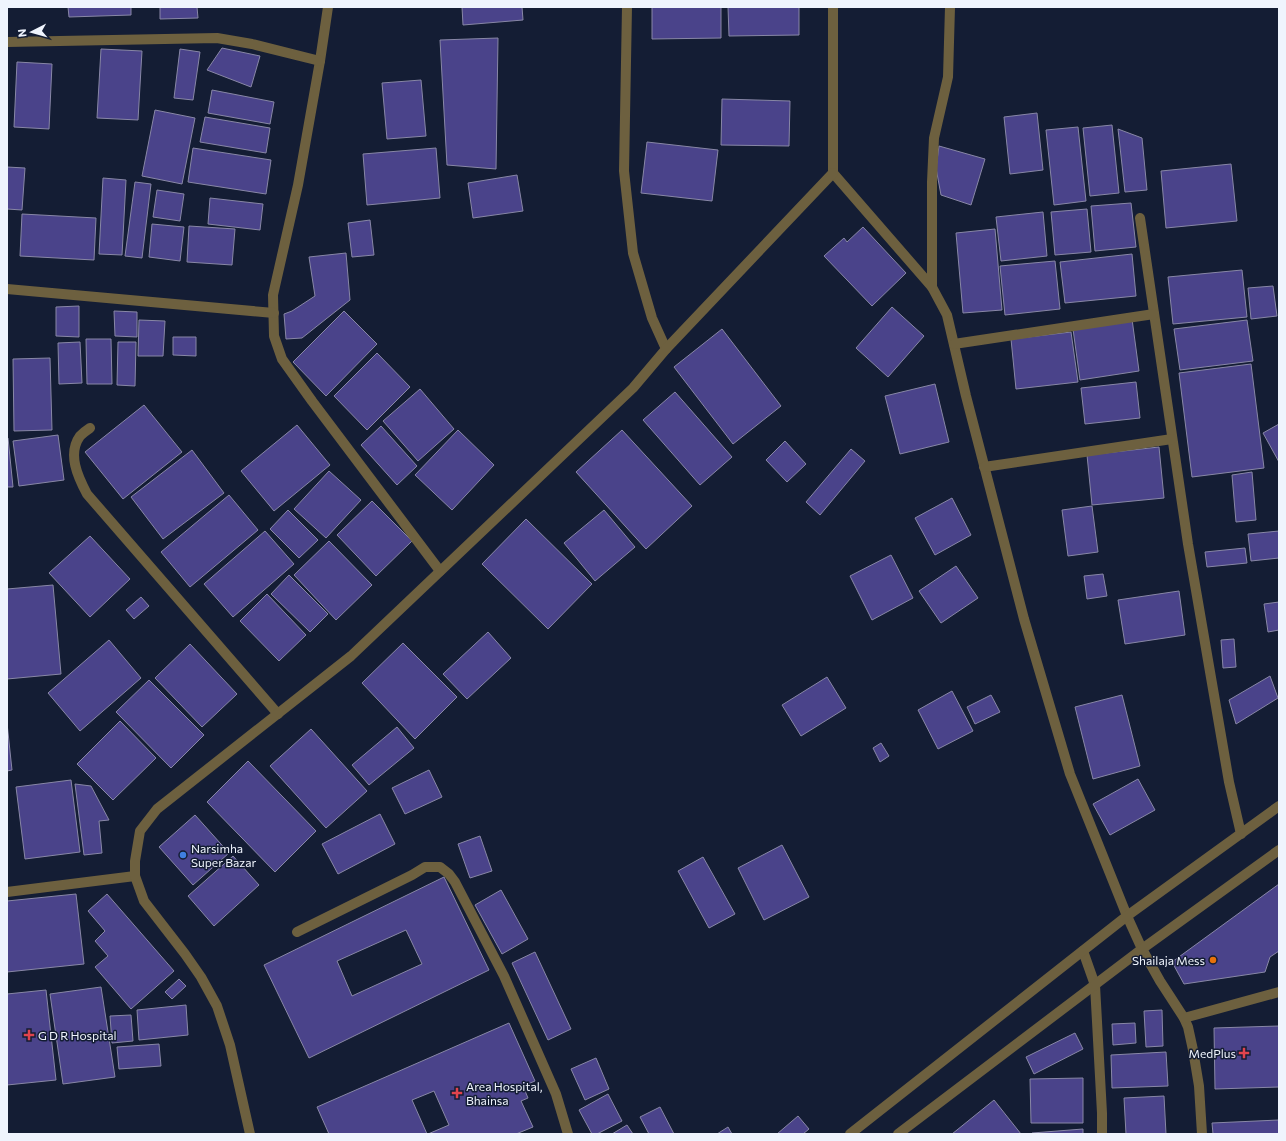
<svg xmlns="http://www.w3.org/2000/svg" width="1286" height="1141" font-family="Commissioner,sans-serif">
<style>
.building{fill:#4a438a;stroke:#8887a6;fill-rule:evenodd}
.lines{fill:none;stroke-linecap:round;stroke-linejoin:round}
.minor{stroke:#6d603f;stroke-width:10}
.tertiary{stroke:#6d603f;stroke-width:10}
.shop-dot{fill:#3f7fe0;stroke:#141d34;stroke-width:1.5}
.food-dot{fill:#e8710a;stroke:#141d34;stroke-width:1.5}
.health-dot{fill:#e0444e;stroke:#141d34;stroke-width:1.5}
.labels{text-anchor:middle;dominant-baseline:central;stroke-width:3;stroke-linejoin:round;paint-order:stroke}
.poi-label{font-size:12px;fill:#eff4fd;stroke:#141d34;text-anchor:start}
</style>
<rect width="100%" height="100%" fill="#141d34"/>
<!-- building -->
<g class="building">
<polygon points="68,7 131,7 131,15 69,17"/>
<polygon points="160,7 197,7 198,18 160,19"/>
<polygon points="462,7 522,7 523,20 463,25"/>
<polygon points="652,7 721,7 721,38 652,39"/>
<polygon points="728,7 799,7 799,35 729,36"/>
<polygon points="498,38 496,169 447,165 440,40"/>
<polygon points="222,48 260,56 251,87 207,70"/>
<polygon points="101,49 142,51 138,120 97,118"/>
<polygon points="180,49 200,52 193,100 174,98"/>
<polygon points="17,62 52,64 49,129 14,127"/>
<polygon points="421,80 426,136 387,139 382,83"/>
<polygon points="212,90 274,102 270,124 208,113"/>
<polygon points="722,99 790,101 789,146 721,145"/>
<polygon points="155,110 195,118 182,184 142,176"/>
<polygon points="1037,113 1043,170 1010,174 1004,117"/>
<polygon points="205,117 270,128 266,153 200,142"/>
<polygon points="1112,125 1119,193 1090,196 1083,128"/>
<polygon points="1078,127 1086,201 1054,205 1046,130"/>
<polygon points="1118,129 1142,138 1147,190 1125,192"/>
<polygon points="647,142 718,150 712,201 641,193"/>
<polygon points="939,146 985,159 971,205 941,195 936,168"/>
<polygon points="193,148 271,160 266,194 188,182"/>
<polygon points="436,148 440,198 367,205 363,154"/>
<polygon points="1231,164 1237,221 1166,228 1161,171"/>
<polygon points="7,167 25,168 22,210 7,209"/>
<polygon points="517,175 523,211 473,218 468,183"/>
<polygon points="103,178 126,180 122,255 99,254"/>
<polygon points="135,182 151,184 142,258 125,256"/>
<polygon points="157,190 184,194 180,221 153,217"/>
<polygon points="210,198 263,204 260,230 208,224"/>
<polygon points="1131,203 1136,247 1095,251 1091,206"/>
<polygon points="1087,209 1091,252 1055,255 1051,212"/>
<polygon points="1043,212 1047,256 1001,261 996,217"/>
<polygon points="22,214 96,218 94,260 20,256"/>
<polygon points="370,220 374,255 352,257 348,223"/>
<polygon points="152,224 184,227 180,261 149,257"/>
<polygon points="189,226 235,229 232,265 187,262"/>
<polygon points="863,227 906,273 872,306 824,256 844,238 847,242"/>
<polygon points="995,229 1002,310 963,313 956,233"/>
<polygon points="346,253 350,300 302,338 286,339 284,314 292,311 315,296 309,257"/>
<polygon points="1132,254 1136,296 1065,303 1060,262"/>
<polygon points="1055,261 1060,309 1005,315 1000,266"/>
<polygon points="1242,270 1247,317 1173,324 1168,277"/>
<polygon points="1273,286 1277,316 1251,319 1248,288"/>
<polygon points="79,306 79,337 56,336 56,307"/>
<polygon points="892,307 924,336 888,377 856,348"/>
<polygon points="114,311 137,312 137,337 115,336"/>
<polygon points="344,311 377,344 326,396 293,362"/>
<polygon points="1132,319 1139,371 1080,380 1073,329"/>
<polygon points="139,320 165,321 163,356 138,356"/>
<polygon points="1247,320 1253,361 1180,370 1174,329"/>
<polygon points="722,329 781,406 733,444 674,367"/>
<polygon points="1071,332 1078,382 1016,389 1011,339"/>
<polygon points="173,337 196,337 196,356 173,355"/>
<polygon points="86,339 111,339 112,384 87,384"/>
<polygon points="80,342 82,383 59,384 58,343"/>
<polygon points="118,342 136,342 135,386 117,385"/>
<polygon points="377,353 410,387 367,430 334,396"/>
<polygon points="50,358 52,430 14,431 13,359"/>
<polygon points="1251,364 1264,468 1192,477 1179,373"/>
<polygon points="1136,382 1140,418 1085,424 1081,388"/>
<polygon points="935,384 949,442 900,454 885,396"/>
<polygon points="420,389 454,429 418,461 383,421"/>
<polygon points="675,392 732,457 700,485 643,420"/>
<polygon points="144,405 182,452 123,499 85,452"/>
<polygon points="1279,424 1279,462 1263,433"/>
<polygon points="297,425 330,465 274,511 241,471"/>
<polygon points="381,426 417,466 397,485 361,445"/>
<polygon points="458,430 494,465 452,510 415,475"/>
<polygon points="622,430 692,506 646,549 576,472"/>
<polygon points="58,435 64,480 19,486 13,441"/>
<polygon points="8,438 13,487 7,487 7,439"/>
<polygon points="785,441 806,464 787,482 766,460"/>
<polygon points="1159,447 1164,498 1092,505 1087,455"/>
<polygon points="851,449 865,461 820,515 806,502"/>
<polygon points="192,450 224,493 163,539 131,497"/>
<polygon points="329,471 361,500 326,538 294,509"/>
<polygon points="1252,472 1256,520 1236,522 1232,475"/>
<polygon points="229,495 258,530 190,587 161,552"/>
<polygon points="952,498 971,535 935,555 915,518"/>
<polygon points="372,501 412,541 376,576 337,535"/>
<polygon points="1092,506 1098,552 1068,556 1062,510"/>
<polygon points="288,510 318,540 299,558 270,529"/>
<polygon points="604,510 635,547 595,581 564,543"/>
<polygon points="526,519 592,584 548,629 482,564"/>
<polygon points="265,531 294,564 233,617 204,584"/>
<polygon points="1279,531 1279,558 1251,561 1248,534"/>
<polygon points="90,536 130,579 90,617 49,573"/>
<polygon points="329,541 372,585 336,620 294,575"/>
<polygon points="1245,548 1247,563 1207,567 1205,552"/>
<polygon points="891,555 913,598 872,620 850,576"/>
<polygon points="956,566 978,598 941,623 919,591"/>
<polygon points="1103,574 1107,596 1087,599 1084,576"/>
<polygon points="289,575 328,614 310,632 271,594"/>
<polygon points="53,585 61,674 7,679 7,589"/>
<polygon points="1179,591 1185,635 1125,644 1118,600"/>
<polygon points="267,594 306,635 279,661 240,621"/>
<polygon points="141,597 149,606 134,619 126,610"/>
<polygon points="1279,602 1279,630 1268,632 1264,604"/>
<polygon points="488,632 511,658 467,699 443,674"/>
<polygon points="1234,639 1236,667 1223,668 1221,640"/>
<polygon points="109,640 141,678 80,731 48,693"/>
<polygon points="403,643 457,697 415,739 362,683"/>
<polygon points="190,644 237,694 202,727 155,678"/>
<polygon points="1270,676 1278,698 1236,724 1229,700"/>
<polygon points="827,677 846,708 801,736 782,705"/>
<polygon points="149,680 204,735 171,768 116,712"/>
<polygon points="952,691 973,731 938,749 918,710"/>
<polygon points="991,695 1000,712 975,724 967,707"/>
<polygon points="1122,695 1140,766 1093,779 1075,707"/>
<polygon points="120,721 156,758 113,800 77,764"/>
<polygon points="7,723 12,770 7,771"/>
<polygon points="397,727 414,748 369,785 352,765"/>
<polygon points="311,729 367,791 326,828 270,766"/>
<polygon points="881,743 889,756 880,762 873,748"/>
<polygon points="248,761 316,831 275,872 207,802"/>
<polygon points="429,770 442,797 405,814 392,788"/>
<polygon points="1138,779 1155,810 1110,835 1093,804"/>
<polygon points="71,780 80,852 25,859 16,787"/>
<polygon points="75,784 91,786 109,820 99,821 102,853 84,855"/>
<polygon points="380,814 395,844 338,874 322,844"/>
<polygon points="195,815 229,853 193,885 159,847"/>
<polygon points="480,836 492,871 470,878 458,844"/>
<polygon points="782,845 809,897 764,920 738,868"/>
<polygon points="233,856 259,885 214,926 188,896"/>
<polygon points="703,857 735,914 709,928 678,871"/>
<path d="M 444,877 L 489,970 L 309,1058 L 264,965 ZM 406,930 L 422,964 L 352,996 L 337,961 Z"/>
<polygon points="1279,884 1279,951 1270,957 1265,972 1184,984 1172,962"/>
<polygon points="501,890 528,939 502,954 475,905"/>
<polygon points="76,894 84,964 7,972 7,901"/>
<polygon points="107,894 174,971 131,1009 95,967 108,956 95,941 105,931 88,911"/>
<polygon points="535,952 571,1029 548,1040 512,963"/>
<polygon points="179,979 186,986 172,999 165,992"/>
<polygon points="101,987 115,1077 63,1084 50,994"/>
<polygon points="46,990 56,1080 7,1085 7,994"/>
<polygon points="186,1005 188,1035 139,1040 137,1010"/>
<polygon points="1162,1010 1163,1046 1146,1047 1144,1011"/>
<polygon points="131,1015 133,1041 112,1043 110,1016"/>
<polygon points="509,1023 535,1081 523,1086 528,1098 521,1101 533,1127 516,1134 428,1134 449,1125 434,1091 412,1100 427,1134 329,1134 317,1107"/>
<polygon points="1135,1023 1136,1043 1113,1045 1112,1024"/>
<polygon points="1279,1026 1279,1087 1215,1089 1214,1028"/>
<polygon points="1075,1033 1083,1049 1034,1074 1026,1057"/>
<polygon points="159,1044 161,1066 119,1069 117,1047"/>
<polygon points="1166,1052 1168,1086 1112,1088 1111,1055"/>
<polygon points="596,1058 609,1089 585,1100 571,1069"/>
<polygon points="1083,1078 1083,1123 1031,1123 1030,1079"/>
<polygon points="608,1094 622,1121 597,1134 592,1134 579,1110"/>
<polygon points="1164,1096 1166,1134 1126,1134 1124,1098"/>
<polygon points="994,1100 1021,1134 952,1134"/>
<polygon points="660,1107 674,1134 649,1134 640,1117"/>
<polygon points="798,1116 809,1129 803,1134 777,1134"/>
<polygon points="1279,1120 1279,1134 1213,1134 1212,1123"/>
<polygon points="627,1125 633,1134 612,1134"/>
<polygon points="728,1127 732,1134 717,1134"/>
<polygon points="1083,1129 1083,1134 1032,1134 1032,1133"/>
</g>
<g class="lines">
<!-- minor -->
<g class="minor">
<polyline points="328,7 320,61 298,185 273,295 274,336 282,359 312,401 440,571"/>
<polyline points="627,7 624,171 633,253 652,318 666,349"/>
<polyline points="833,7 833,173 932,287 947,315 966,396 1024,619 1070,774 1127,916 1142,949 1160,981 1184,1018 1188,1027 1193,1050 1199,1086 1202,1134"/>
<polyline points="7,42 217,38 252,44 320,61"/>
<polyline points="1140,218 1188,544 1229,782 1241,834"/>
<polyline points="932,287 932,182 934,138 948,77 950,7"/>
<polyline points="7,289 274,313"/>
<polyline points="954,344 1154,314"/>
<path d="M 90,428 C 87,430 83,433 80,436 C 67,454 78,477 87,494 L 278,714"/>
<polyline points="984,467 1172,439"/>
<polyline points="7,892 135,876"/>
<polyline points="297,932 412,875 425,867 440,867 449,874 455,882 504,976 556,1094 568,1134"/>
<polyline points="1083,951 1095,985 1102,1113 1102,1134"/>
<polyline points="1184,1018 1279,992"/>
<polyline points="250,1134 230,1045 217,1006 201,977 185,954 144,901 135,876 135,861 140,831 157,809 351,656 633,388 666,349 833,173"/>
</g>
<!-- tertiary -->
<g class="tertiary">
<polyline points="850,1134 1127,916 1279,806"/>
<polyline points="898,1134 1142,949 1279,850"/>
</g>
</g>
<!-- markers -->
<circle class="shop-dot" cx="183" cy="855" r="4"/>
<circle class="food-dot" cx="1213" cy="960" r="4"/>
<g class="health-dot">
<path d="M27 1029h4v4h4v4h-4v4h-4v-4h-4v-4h4z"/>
<path d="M1242 1047h4v4h4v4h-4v4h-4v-4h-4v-4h4z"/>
<path d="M455 1087h4v4h4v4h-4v4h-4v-4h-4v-4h4z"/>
</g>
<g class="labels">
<!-- poi labels -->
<g class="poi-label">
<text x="191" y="848">Narsimha<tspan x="191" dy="14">Super Bazar</tspan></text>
<text x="1205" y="960" text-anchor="end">Shailaja Mess</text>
<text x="38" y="1035">G D R Hospital</text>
<text x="1236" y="1053" text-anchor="end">MedPlus</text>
<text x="466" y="1086">Area Hospital,<tspan x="466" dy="14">Bhainsa</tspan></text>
</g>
</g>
<!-- border -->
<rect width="1286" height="1141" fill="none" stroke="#eff4fd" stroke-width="16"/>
<!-- north arrow -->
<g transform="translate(32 32) rotate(264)" stroke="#141d34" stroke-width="3" paint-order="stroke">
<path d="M0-3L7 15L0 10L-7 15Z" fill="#eff4fd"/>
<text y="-6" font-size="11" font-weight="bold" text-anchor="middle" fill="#eff4fd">N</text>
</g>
</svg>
